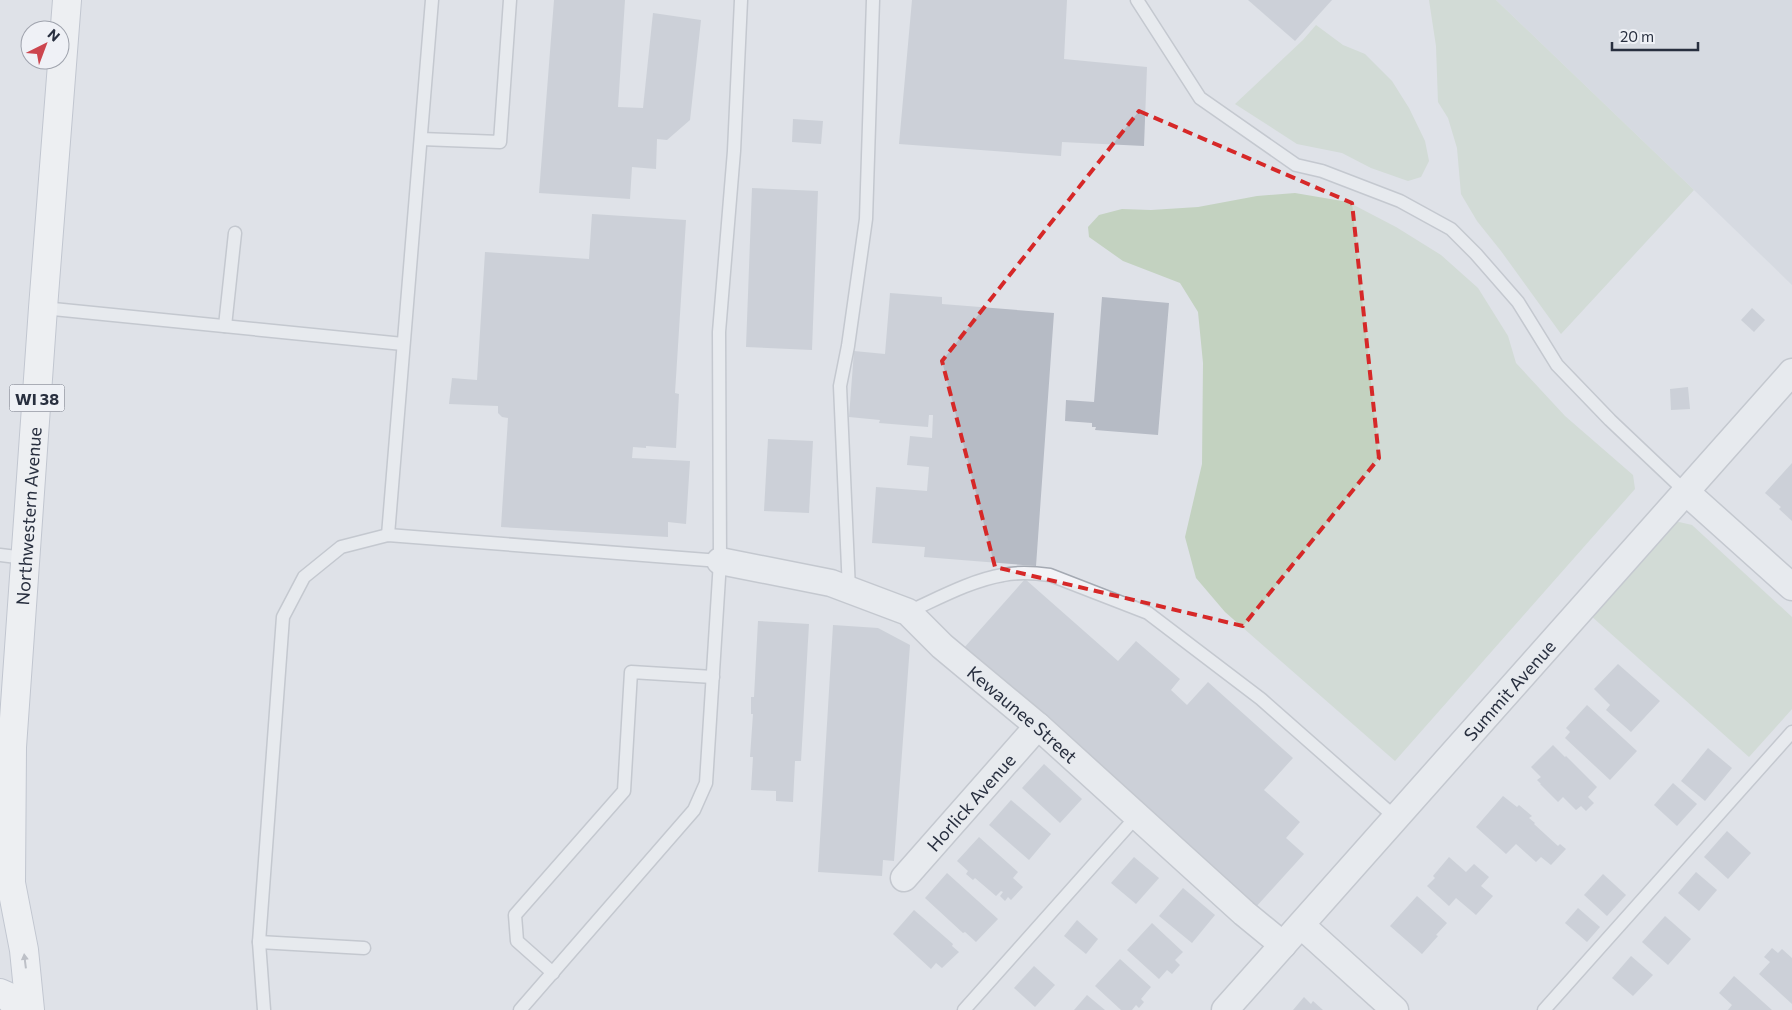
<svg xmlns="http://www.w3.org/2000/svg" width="1792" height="1010" font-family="Commissioner,sans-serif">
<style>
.built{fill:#cdd1da}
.green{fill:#c3d2c0}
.building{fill:#b6bbc5}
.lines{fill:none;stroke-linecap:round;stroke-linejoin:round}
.lane-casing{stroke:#a4a9b2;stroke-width:15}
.street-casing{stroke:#a4a9b2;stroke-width:29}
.primary-casing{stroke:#9fa5b4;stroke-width:30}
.lane{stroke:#f2f3f7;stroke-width:12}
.street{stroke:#f2f3f7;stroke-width:26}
.primary{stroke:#fff;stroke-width:28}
.oneway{fill:#94979f}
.marked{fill:none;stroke:#d62828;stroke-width:4;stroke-dasharray:10 6;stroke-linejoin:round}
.labels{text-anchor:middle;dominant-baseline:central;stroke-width:4.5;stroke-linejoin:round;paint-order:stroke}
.shield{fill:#eff1f6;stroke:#646976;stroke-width:1}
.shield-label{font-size:16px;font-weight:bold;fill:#282f3f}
.street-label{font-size:18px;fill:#282f3f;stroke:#eff1f6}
</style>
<rect width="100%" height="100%" fill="#dfe2e8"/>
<!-- built -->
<polygon class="built" points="1496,0 1792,0 1792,285 1694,190"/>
<!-- green -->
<g class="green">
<polygon points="1429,0 1496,0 1694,190 1561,334 1501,251 1477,221 1461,194 1457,148 1448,118 1438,102 1436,46"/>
<polygon points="1316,25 1343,45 1365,54 1392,81 1409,108 1425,141 1429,161 1421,177 1408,181 1371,168 1342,153 1297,144 1235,104 1303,40"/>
<polygon points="1295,193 1348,202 1396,227 1441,255 1478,288 1508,336 1516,363 1565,416 1633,475 1635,489 1395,761 1225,612 1196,578 1185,537 1202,464 1203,363 1198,312 1180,283 1123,261 1089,237 1088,227 1099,215 1122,209 1151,210 1198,207 1257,196"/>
<polygon points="1679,522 1692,525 1792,617 1792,709 1749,757 1590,615 1673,523"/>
</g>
<!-- building -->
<g class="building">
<polygon points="554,0 625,0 618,107 643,108 653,13 701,20 690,120 667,140 657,139 656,169 632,167 630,199 539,193"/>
<polygon points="912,0 1067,0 1064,59 1147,67 1144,146 1062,142 1061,156 899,144"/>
<polygon points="1248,0 1332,0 1295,41"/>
<polygon points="793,119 823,121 821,144 792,142"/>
<polygon points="752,188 818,191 812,350 746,347"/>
<polygon points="592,214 686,220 675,393 679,394 676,448 646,446 646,448 633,447 632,458 690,461 686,524 668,522 668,537 501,527 508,418 502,417 498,413 498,406 449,404 452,378 477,380 485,252 589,259"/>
<polygon points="890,293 942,297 942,304 1054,313 1036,566 924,557 925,547 872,543 876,487 927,491 929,467 907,465 910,436 932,438 933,415 929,415 928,427 879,423 880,420 849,417 854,351 885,354"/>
<polygon points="1102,297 1169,303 1158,435 1095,430 1096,427 1092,427 1092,423 1065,421 1066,400 1094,402"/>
<polygon points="1752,308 1765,320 1754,332 1741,320"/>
<polygon points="1688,387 1690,409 1671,410 1670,389"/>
<polygon points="768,439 813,441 809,513 764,511"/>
<polygon points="1792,463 1792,521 1779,509 1781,507 1765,493"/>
<polygon points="1025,579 1118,661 1136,641 1180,679 1171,690 1187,705 1208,682 1293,758 1264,790 1300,822 1286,838 1304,854 1255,908 963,649"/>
<polygon points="758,621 809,624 801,761 795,761 793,802 776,801 776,791 751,790 753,757 750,757 753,714 751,714 751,697 754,697"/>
<polygon points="833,625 878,628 910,645 894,861 883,860 882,876 818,872"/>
<polygon points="1618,664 1660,701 1631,732 1606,710 1610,705 1594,689"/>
<polygon points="1587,705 1637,751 1610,780 1565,738 1570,732 1566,728"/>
<polygon points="1553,745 1565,757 1566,756 1597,787 1588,797 1594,803 1586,811 1581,806 1576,810 1563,797 1558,802 1540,784 1541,784 1537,780 1541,777 1531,767"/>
<polygon points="1708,748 1732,768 1705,801 1681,781"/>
<polygon points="1044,764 1082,799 1060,823 1022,788"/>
<polygon points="1673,783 1697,804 1677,826 1654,805"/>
<polygon points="1503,796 1517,807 1519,805 1532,816 1529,818 1535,823 1534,824 1558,846 1560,844 1566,849 1551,865 1541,857 1536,862 1516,844 1506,854 1476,827"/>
<polygon points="1011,800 1051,834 1029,860 989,825"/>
<polygon points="1727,831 1751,853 1728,879 1704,857"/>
<polygon points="979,837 1018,872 1013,878 1023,887 1011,900 1008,897 1005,901 1000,896 1003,892 1001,891 996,896 975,878 973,880 966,874 968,871 957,861"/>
<polygon points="1134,857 1159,878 1136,904 1111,883"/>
<polygon points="1449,857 1466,872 1474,864 1489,877 1481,886 1493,896 1476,915 1456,898 1449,906 1427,886 1435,878 1433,876"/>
<polygon points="1696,872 1717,890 1699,911 1678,893"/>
<polygon points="947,873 998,919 976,942 965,932 963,933 925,898"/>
<polygon points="1603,874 1626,895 1607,916 1584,895"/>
<polygon points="1183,888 1215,915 1192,943 1159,916"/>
<polygon points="1417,896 1447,923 1436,935 1438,936 1422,954 1390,926"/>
<polygon points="1578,908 1600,927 1587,942 1565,923"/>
<polygon points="914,910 953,944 952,946 959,952 942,968 936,963 931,969 893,934"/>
<polygon points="1665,916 1691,939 1668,965 1642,942"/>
<polygon points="1077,920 1098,939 1086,954 1064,936"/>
<polygon points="1152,923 1183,952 1175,960 1180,965 1172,974 1167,970 1159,979 1127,950"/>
<polygon points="1772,948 1778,953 1782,949 1792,958 1792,1004 1759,974 1770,962 1764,957"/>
<polygon points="1631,956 1653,975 1633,996 1612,978"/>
<polygon points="1120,959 1151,987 1141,999 1144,1002 1139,1008 1136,1005 1132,1010 1121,1010 1095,986"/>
<polygon points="1034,966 1055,985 1035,1007 1014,988"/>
<polygon points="1734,976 1772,1010 1728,1010 1732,1005 1719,993"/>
<polygon points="1087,995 1105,1010 1074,1010"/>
<polygon points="1304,997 1311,1004 1313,1001 1323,1010 1293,1010"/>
</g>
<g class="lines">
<defs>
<g id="lane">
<polyline points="1137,0 1200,98 1296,165 1322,171 1400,201 1451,229 1476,254 1518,302 1557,365 1610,420 1686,492"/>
<polyline points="421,139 500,142 510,0"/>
<polyline points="43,308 403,344"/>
<polyline points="225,326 235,233"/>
<polyline points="388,535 432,0"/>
<polyline points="0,555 25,558"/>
<polyline points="849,590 840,386 848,346 866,219 873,0"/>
<path d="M 908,612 C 937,599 972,580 1003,575 C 1018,572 1035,573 1050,575 L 1148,613 L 1261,699 L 1396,818"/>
<polyline points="259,942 364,948"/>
<polyline points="553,973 517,941 515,915 624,791 631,672 713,677"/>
<polyline points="264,1010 259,942 283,617 304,577 341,547 388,535 720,561"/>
<polyline points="520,1010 694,810 706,783 720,561 719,332 734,151 741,0"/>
<polyline points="964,1010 1136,817"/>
<polyline points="1544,1010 1792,732"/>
</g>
<g id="street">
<polyline points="1686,492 1792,587"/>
<path id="s1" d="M 720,561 L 831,583 L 908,612 L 942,646 L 1038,726 L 1244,913 L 1283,945"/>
<path id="s2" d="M 904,878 L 1038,726"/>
<polyline points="1301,925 1395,1010"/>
<path id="s3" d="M 1225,1010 L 1792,372"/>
</g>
<g id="primary">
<polyline points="0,993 7,996 22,1010"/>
<path id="s4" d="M 30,1010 L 24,950 L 11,883 L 12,747 L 43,308 L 67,0"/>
</g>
</defs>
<!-- lane casing -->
<use href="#lane" class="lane-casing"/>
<!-- street casing -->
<use href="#street" class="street-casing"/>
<!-- primary casing -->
<use href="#primary" class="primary-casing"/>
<!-- lane -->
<use href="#lane" class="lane"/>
<!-- street -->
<use href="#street" class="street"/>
<!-- primary -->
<use href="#primary" class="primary"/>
</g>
<!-- one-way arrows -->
<defs><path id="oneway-solid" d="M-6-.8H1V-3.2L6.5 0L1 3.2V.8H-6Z" transform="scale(1.25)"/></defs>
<use class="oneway" href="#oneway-solid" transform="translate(25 961) rotate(-97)"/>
<!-- marked area -->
<path d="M0 0H1792V1010H0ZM 1139,111 L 1352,203 L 1379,458 L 1243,626 L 995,567 L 942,361 Z" fill="#dfe2e8" fill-opacity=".55" fill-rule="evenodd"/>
<path class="marked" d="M 1139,111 L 1352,203 L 1379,458 L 1243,626 L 995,567 L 942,361 Z"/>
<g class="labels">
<!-- shield labels -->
<rect class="shield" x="9.5" y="384.5" width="55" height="27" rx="4"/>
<g class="shield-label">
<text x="37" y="398">WI 38</text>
</g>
<!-- street labels -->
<g class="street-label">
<text stroke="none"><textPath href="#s4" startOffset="496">Northwestern Avenue</textPath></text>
<text stroke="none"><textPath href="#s3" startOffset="428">Summit Avenue</textPath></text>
<text stroke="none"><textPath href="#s1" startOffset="349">Kewaunee Street</textPath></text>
<text stroke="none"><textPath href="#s2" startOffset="101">Horlick Avenue</textPath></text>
</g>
</g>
<!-- north arrow -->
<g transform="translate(45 45) rotate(42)"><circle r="24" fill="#eff1f6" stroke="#9fa3ad"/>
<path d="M0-4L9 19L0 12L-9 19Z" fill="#cc454e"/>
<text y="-8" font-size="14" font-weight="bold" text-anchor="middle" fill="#282f3f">N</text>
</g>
<!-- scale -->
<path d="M1612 42v8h86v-8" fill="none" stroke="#282f3f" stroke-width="2.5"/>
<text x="1620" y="42" font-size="15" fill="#282f3f" stroke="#eff1f6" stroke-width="4" paint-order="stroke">20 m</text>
</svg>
